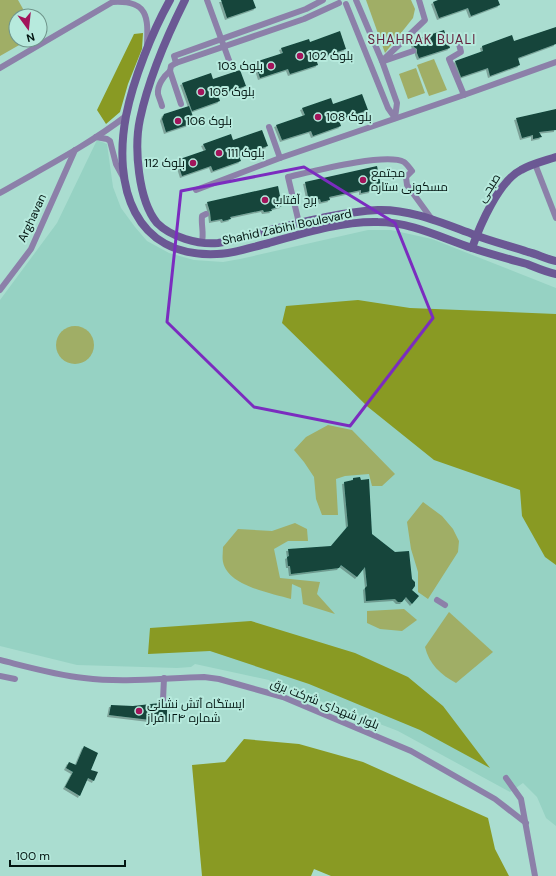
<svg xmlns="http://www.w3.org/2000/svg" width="556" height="876" font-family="'DM Sans',Cairo,sans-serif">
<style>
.built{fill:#96d2c3}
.green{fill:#a0ae66}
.forest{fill:#899a23}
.building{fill:#12453b;filter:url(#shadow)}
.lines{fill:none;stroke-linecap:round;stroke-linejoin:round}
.street{stroke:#8c80a9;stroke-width:6}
.secondary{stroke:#6b5894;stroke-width:8}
.marked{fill:none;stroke:#7b2cbf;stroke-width:3;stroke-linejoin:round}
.poi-dot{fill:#a2145b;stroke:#b7eadd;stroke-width:1.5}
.labels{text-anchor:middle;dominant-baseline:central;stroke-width:4;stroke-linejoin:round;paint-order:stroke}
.poi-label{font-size:12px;fill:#021511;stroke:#b7eadd;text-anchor:start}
.street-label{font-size:12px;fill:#021511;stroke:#b7eadd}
.neighbourhood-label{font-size:13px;letter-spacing:1px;fill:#65223d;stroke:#b7eadd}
</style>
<defs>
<filter id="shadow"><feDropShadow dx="-2" dy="2" stdDeviation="0" flood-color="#0004"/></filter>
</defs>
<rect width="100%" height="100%" fill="#aaddd0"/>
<!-- built -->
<polygon class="built" points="97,140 107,144 113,187 121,208 135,227 147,241 169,253 194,260 223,262 240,259 368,230 391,230 432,239 556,288 556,826 546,818 537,797 523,783 510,792 398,731 279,685 274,685 269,680 195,664 191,667 177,668 77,665 0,646 0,300 57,223"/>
<!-- green -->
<g class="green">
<polygon points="0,0 18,0 27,16 16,16 16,40 28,40 0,56"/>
<polygon points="366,0 411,0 415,9 413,18 385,53"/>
<polygon points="434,59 447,90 429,96 417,65"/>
<polygon points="416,68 425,93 408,99 399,74"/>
<circle cx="75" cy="345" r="19"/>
<polygon points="328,425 352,430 395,474 382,486 372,486 369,474 345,476 336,479 338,515 322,515 316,499 314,477 304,462 294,450 306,437"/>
<polygon points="423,502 442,516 453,529 459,541 458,552 428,599 418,592 418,572 411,549 407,522"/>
<path d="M 295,523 L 307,529 L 308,541 L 288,541 L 274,549 L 280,578 L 320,582 L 317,594 L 335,614 L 303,604 L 301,588 L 292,584 L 291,599 C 271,593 228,586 223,562 C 222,557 223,552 223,547 L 238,529 L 272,531 Z"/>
<polygon points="404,609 417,620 402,631 380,629 367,623 367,611"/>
<path d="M 449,612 L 493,652 L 456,683 C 441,675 429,664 425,647 Z"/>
</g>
<!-- forest -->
<g class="forest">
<polygon points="143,33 142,49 128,84 120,112 106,124 97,110 134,34"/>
<polygon points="358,300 410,308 556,314 556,565 545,557 522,516 520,490 434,460 368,407 282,323 286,306"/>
<polygon points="251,621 355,653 408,677 443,706 490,768 420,730 309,684 210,651 148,654 150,628"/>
<polygon points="244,739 299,744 363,762 488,818 495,849 509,876 331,876 314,869 311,876 202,876 192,765 225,762"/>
</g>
<!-- building -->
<g class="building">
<polygon points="221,0 253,0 256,8 227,18"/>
<polygon points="438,0 498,0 500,5 471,16 468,8 439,18 433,2"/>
<polygon points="556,27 556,44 518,58 520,65 490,76 488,68 461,77 455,61 483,51 482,46 512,35 514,41"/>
<polygon points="444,30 450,48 419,58 417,53 417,49 414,47 412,41"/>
<polygon points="340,31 346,49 316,59 318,65 290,74 288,69 260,78 255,62 283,53 281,48 309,39 310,42"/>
<polygon points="240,70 246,86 218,95 220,101 192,111 182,83 211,73 213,79"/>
<polygon points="362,94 368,110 339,120 341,126 313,136 311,131 282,140 276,125 305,115 302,108 331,98 333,104"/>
<polygon points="189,106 194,119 193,123 166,132 162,119 164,114"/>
<polygon points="556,109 556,130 539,132 542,137 533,139 533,135 522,138 516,118"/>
<polygon points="262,130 268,146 239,156 241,161 213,171 211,166 182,176 177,160 206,150 203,144 231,134 233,140"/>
<polygon points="377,166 381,186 370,188 371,191 361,193 361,190 329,197 330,200 321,202 320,199 309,201 305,182"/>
<polygon points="278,186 282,206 271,209 272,211 264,212 263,210 230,217 231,219 223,221 222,219 211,221 210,212 207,202"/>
<polygon points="360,477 361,480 369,479 372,534 395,552 409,551 412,579 415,582 415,586 412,590 419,596 412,604 406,597 402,602 398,602 395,599 366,601 365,588 367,586 365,567 357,577 341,565 339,568 291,574 290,566 288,566 287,557 289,556 288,549 331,546 348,526 344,482 353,480 353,478"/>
<polygon points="167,702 167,722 109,715 111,705 133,706 160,703 163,704"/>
<polygon points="84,746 98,753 91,770 98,772 94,781 88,778 80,796 65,787 73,772 66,768 69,762 76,765"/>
</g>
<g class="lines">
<!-- street -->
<g class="street">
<polyline points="207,0 230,63"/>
<polyline points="323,0 306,9 174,56 176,63 304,19 339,3"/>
<polyline points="356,0 382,61 397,103 395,118"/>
<path d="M 113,2 C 149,0 148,18 147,45"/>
<polyline points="346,4 388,108 395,118"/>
<polyline points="458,40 461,52 449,59 464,95"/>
<polyline points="382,61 425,20 419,0"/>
<polyline points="384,61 413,51"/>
<polyline points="176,63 171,66 170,71 181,104"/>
<polyline points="0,68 116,0"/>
<path d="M 162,106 C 161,102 159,98 158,94 C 157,85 164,76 170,71"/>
<polyline points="269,127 280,158"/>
<polyline points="96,137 107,139 110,141 116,164 123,177"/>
<polyline points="535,164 556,218"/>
<polyline points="196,190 280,158 464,95 556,62"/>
<path d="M 0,193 C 43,168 87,146 126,116"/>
<path d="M 299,223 L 288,177 C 310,172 386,152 404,162 C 407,164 410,169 412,171 L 406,177 L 407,185 L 431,218"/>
<path d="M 202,242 C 204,232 201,225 202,216 L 206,214"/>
<polyline points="0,290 31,249 75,150"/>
<polyline points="437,600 445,605"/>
<path d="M 0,660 C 28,667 56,675 84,678 C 124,683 164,678 204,677 L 219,679 L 283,697 L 411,751 L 495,799 L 526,823"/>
<polyline points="0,676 15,679"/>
<polyline points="163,700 164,678"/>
<polyline points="506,778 521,799 535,876"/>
</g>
<!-- secondary -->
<g class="secondary">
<path d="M 170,0 C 152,32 133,80 126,116 C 113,185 133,258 217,254 C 234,254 252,247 269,243 C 304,233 342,221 378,222 C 411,222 442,238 472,248 C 490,254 509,259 527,264 C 537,268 546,272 556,274"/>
<path d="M 185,0 C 166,38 149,77 140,119 C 134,147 138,200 157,223 C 171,237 198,245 218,243 C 233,241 248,236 262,232 C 300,223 339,212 378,210 C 410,209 442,223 472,234 C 490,241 510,246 528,252 C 537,254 546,259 556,261"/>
<path d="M 472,248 C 480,225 499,181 521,170 C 531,164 544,161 556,157"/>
</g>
</g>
<!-- marked area -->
<path class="marked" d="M 304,167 L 395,223 L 433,318 L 350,426 L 254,407 L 167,322 L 181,191 Z"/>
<!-- markers -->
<g class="poi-dot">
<circle cx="300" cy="56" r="4"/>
<circle cx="271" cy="66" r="4"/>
<circle cx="201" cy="92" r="4"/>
<circle cx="318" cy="117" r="4"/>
<circle cx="178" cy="121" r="4"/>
<circle cx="219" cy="153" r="4"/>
<circle cx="193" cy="163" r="4"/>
<circle cx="363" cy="180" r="4"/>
<circle cx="265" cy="200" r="4"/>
<circle cx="139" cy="711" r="4"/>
</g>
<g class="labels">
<!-- poi labels -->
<g class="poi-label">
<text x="308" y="56">بلوک 102</text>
<text x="263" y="66" text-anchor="end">بلوک 103</text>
<text x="209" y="92">بلوک 105</text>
<text x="326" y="117">بلوک 108</text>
<text x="186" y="121">بلوک 106</text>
<text x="227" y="153">بلوک 111</text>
<text x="185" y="163" text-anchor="end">بلوک 112</text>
<text x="371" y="173">مجتمع<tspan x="371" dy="14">مسکونی ستاره</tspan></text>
<text x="273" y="200">برج آفتاب</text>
<text x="147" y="704">ایستگاه آتش نشانی<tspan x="147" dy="14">شماره ۱۲۴ فراز</tspan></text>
</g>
<!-- street labels -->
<g class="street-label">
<text transform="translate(489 188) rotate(-57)">صبحی</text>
<text transform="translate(32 218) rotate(-65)">Arghavan</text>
<text transform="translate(287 227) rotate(-12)">Shahid Zabihi Boulevard</text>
<text transform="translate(325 704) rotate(22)">بلوار شهدای شرکت برق</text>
</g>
<!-- neighbourhood labels -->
<g class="neighbourhood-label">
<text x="422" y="39">SHAHRAK BUALI</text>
</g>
</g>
<!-- north arrow -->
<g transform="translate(28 28) rotate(165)"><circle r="19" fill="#b7eadd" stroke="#6f958b"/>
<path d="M0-3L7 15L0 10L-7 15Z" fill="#a2145b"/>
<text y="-6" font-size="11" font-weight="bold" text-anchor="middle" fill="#021511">N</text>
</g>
<!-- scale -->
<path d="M10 860v6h115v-6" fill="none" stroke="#021511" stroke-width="2"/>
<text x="16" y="860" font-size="12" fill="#021511" stroke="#b7eadd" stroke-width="3" paint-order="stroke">100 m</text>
</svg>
